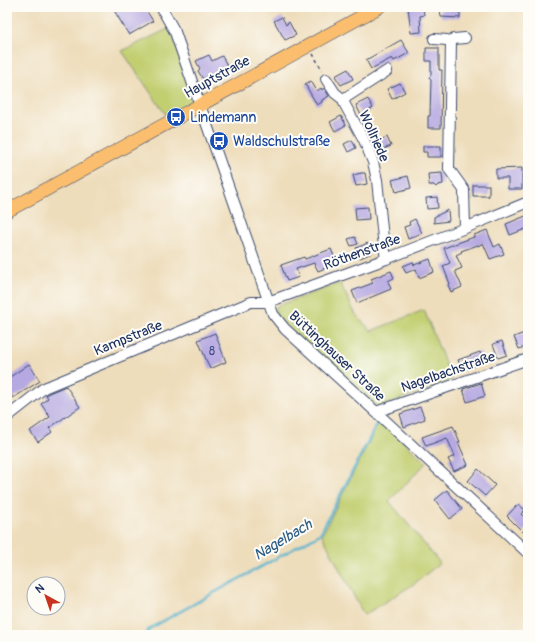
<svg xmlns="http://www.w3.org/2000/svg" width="535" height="642" font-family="Pangolin,sans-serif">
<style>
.green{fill:#c2cf71;stroke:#6e7f68}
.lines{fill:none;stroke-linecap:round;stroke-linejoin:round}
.stream{stroke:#4fb2ce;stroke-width:2.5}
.building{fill:#b6a9e1}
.minor-casing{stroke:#3b496c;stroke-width:12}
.major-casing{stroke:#3b496c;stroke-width:14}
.path{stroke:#3b496c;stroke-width:1.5;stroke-dasharray:3 3;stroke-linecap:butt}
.minor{stroke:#fff;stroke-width:10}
.major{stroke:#fbbe6e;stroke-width:13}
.labels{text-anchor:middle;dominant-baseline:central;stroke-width:4;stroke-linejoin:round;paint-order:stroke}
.number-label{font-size:12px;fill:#424e7f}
.street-label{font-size:14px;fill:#1b2f5e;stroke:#fdfcf7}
.transit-label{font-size:14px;fill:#164399;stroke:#fdfcf7;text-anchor:start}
.water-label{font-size:15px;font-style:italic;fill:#2d5d85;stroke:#fdfcf7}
</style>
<rect width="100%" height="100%" fill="#fdfcf7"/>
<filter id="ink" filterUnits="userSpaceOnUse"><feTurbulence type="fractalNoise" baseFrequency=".025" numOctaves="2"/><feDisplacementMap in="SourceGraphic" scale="8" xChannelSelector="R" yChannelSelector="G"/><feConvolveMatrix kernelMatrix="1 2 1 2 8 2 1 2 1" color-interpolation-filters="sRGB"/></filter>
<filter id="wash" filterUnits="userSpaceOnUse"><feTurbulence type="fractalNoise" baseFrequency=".012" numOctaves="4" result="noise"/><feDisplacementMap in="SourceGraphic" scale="16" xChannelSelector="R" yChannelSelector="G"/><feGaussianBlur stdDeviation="0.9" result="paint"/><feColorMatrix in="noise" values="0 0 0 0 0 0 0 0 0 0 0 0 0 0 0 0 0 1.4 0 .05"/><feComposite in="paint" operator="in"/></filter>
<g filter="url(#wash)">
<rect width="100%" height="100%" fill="#edb"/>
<!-- green -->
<g class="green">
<polygon points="170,28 195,99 166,115 122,51"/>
<polygon points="340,283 356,315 371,331 424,310 452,380 377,408 279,319 274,309 277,306"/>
<polygon points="380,420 426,463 389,501 440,563 414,584 364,615 340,570 322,535"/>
</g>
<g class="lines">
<!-- stream -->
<polyline class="stream" points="146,635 149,629 320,534 379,420 378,419"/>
</g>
<g id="blocks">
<!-- building -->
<g class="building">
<polygon points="112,7 144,7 153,21 129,35"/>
<polygon points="408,7 423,7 424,15 420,16 421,32 411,33"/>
<polygon points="446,7 460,7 460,18 441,17 440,9 446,9"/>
<polygon points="282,17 286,25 289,22 296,35 285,40 274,21"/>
<polygon points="401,40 409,53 394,61 392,58 371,69 366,60"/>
<polygon points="426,48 439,48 439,70 442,70 441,128 428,128 428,116 430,116 431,80 429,78 431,75 431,61 426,61"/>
<polygon points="209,55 212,61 222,56 228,67 203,79 198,71 200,69 196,61"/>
<polygon points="348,69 353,79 341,85 335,76"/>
<polygon points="311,81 317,91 321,88 322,90 324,88 329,96 322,100 322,102 317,105 305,84"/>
<polygon points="400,83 405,92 392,99 387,89"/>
<polygon points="368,99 373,108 361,115 356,105"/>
<polygon points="341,116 346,125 335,131 330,122"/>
<polygon points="387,137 391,146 379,151 375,142"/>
<polygon points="352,140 356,148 348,152 344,144"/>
<polygon points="423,146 441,146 441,157 427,157 427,152 423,152"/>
<polygon points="522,168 522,189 508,189 508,178 496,178 496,169"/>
<polygon points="361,173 365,173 367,184 356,186 353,175"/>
<polygon points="442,173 443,184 438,185 436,187 434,185 429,185 428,174"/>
<polygon points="408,176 411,188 396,192 392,180"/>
<rect x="473" y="185" width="16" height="11"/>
<polygon points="437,197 438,208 427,209 426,198"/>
<polygon points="368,207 369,219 356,220 355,208"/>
<polygon points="448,210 449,221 434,223 434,217"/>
<polygon points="528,215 528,228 510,235 506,224"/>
<polygon points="415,219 422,233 408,239 404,227 410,225 409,222"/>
<polygon points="487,230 494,247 500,244 504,254 490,259 483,243 478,246 478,245 461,251 462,252 456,255 462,268 455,271 462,287 451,292 448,285 450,284 443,266 450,263 444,248 474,237 474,235"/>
<polygon points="355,237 358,244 351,246 348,239"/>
<polygon points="368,243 372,253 360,258 356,248"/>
<polygon points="331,249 336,261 327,265 328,267 318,271 314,263 296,269 299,277 287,281 281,265 304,257 305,259"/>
<polygon points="430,259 434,272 419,278 416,269 406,273 403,266 413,262 414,265"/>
<polygon points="391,271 394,278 388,281 391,289 357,303 352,291 373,283 371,279"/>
<polygon points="215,333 226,362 210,369 198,340"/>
<polygon points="524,333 528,346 519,349 514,337"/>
<polygon points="502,341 507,355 498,358 493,344"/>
<polygon points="480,352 484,363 462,370 458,360"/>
<polygon points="29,364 40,381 13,398 7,389 7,379"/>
<polygon points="481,383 485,396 467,402 463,389"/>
<polygon points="66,386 80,407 49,428 52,432 38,442 30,431 50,417 41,404 48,398 46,395 49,393"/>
<polygon points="420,407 425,419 404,427 400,414"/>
<polygon points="453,426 460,442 458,442 468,465 454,471 448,459 455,456 447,438 426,446 422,437"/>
<polygon points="478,469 495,485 485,496 468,481"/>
<polygon points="447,490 462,509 450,519 435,500"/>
<polygon points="518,504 525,510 521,514 528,521 528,526 523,532 507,516"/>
</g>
</g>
</g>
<g filter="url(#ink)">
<use href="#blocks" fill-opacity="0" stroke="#3b496c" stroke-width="1"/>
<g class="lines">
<defs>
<g id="minor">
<polyline points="161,7 175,32 200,105 273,314 285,329 376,412 528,553"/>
<polyline points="434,39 447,40 451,41 449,169 464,190 465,228"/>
<polyline points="451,41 454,39 465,38"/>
<polyline points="326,79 335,93 344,100"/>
<polyline points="386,259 383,238 377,180 373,162 364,140 344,103 345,98 387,71"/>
<polyline points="376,412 528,359"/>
<polyline points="7,417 44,388 251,302 268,302 386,259 465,228 528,202"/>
</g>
<polyline id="major" points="7,211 379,7"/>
</defs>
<!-- minor casing -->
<use href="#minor" class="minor-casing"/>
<!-- major casing -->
<use href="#major" class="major-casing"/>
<!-- path -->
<polyline class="path" points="313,54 322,70"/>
<!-- minor -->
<use href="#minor" class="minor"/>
<!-- major -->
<use href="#major" class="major"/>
</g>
</g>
<!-- icons -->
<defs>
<symbol id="bus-disc" viewBox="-11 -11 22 22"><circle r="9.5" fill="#1a4fb4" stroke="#fdfcf7"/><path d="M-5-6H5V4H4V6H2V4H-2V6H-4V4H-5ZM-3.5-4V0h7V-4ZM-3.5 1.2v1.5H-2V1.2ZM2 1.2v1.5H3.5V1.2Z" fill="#fff"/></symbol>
</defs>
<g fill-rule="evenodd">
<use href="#bus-disc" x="165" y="106" width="22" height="22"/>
<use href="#bus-disc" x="208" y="130" width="22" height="22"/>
</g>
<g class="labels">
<!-- number labels -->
<g class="number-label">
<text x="212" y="351">8</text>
</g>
<!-- street labels -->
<g class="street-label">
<text transform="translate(217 77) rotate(-29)">Hauptstraße</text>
<text transform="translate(374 136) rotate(66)">Wollriede</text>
<text transform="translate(362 252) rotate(-20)">Röthenstraße</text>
<text transform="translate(128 338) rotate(-22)">Kampstraße</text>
<text transform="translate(337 356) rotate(43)">Büttinghauser Straße</text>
<text transform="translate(448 372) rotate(-19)">Nagelbachstraße</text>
</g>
<!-- transit labels -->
<g class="transit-label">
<text x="190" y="117">Lindemann</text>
<text x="233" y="141">Waldschulstraße</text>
</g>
<!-- water labels -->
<g class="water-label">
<text transform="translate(283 540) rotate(-31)">Nagelbach</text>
</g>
</g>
<!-- margin -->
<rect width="535" height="642" fill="none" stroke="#fdfcf7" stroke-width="24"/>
<!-- north arrow -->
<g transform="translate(46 596) rotate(320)"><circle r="19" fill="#fdfcf7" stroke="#a3aaba"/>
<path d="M0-3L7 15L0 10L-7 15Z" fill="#c8321e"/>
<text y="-6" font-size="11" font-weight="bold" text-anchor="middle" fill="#1b2f5e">N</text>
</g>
</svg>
